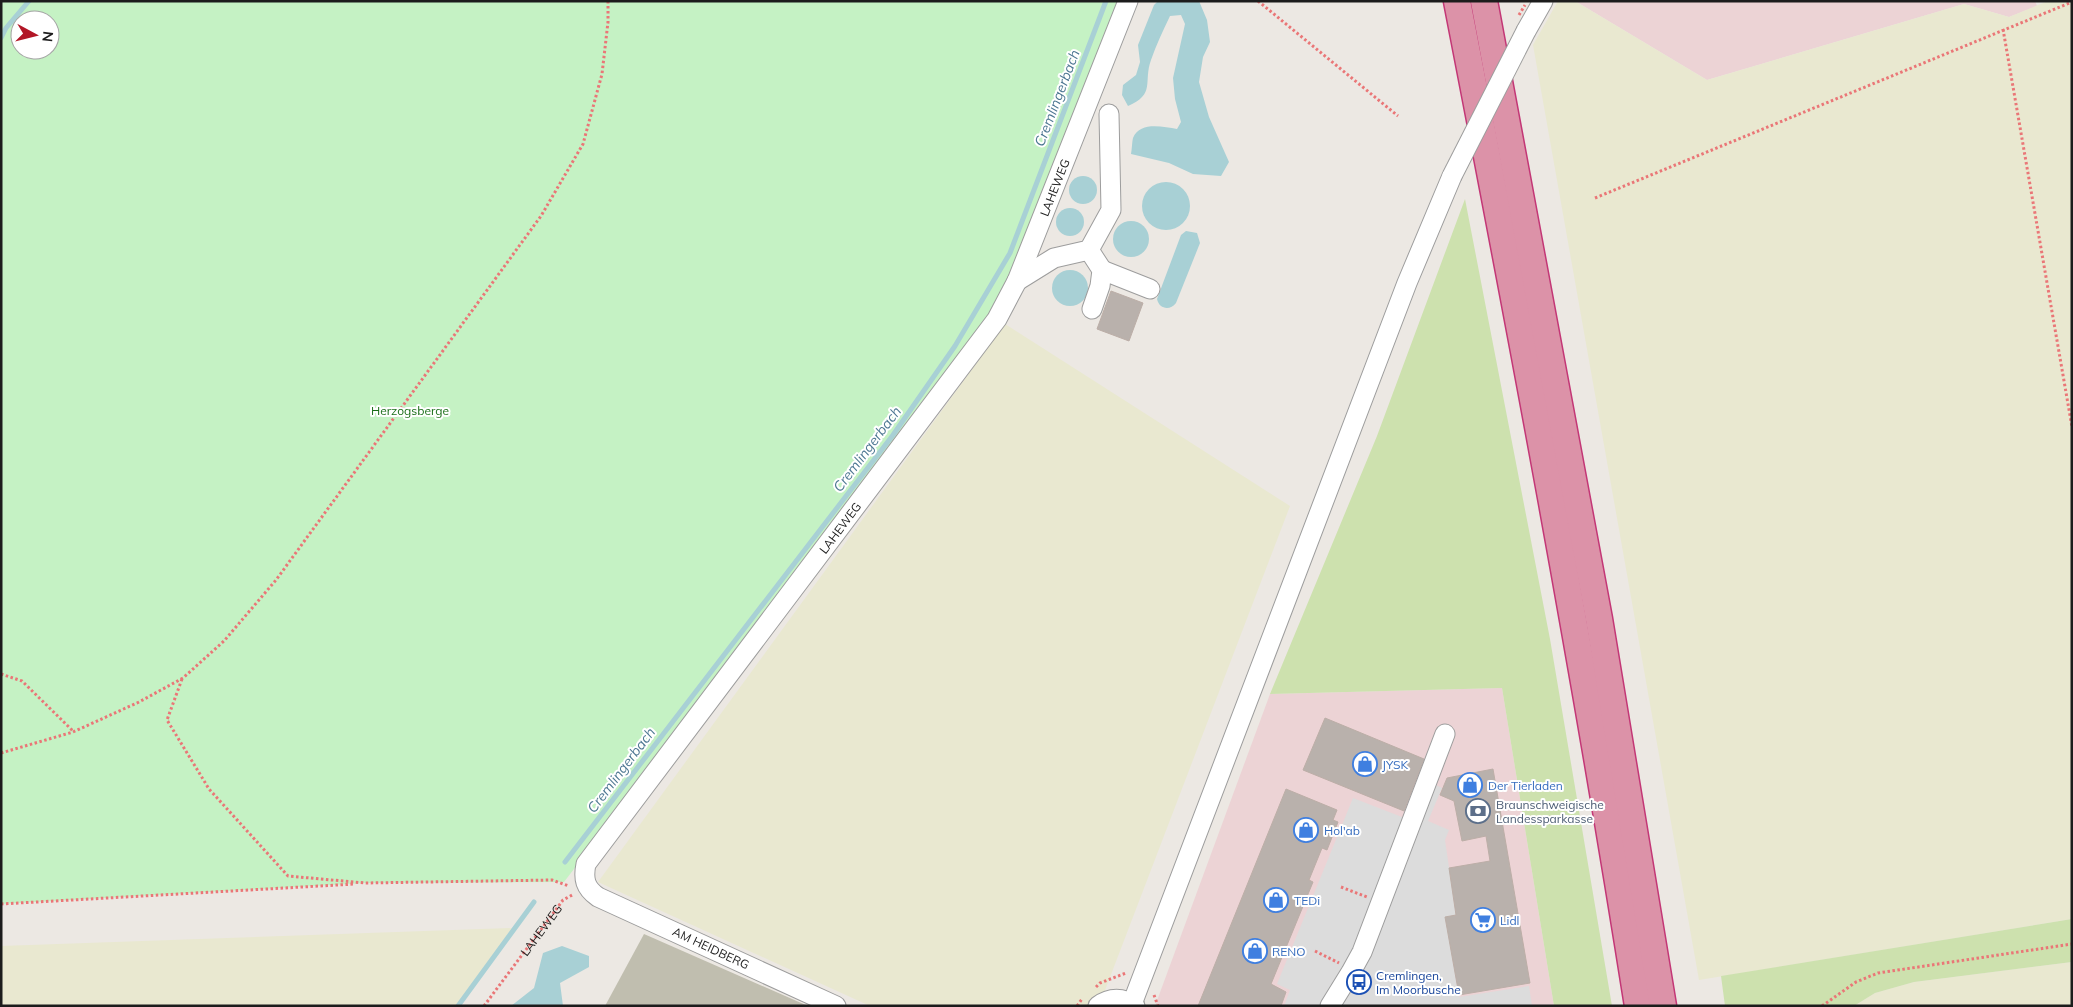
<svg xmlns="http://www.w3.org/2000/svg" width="2073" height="1007" font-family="Mulish,sans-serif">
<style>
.commercial{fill:#ecd3d5}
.construction{fill:#c0beaf}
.farmland{fill:#e9e8d0}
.grass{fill:#cde1ae}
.park{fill:#c5f2c4;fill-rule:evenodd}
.parking{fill:#dcdcdc}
.water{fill:#a8d0d5}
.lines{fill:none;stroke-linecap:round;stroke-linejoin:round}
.stream{stroke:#a8d0d5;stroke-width:5}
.building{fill:#b9b1ac;stroke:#bcaea7}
.minor-casing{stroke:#9d9d9d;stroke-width:21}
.highway-casing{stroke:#c33776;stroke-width:29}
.path{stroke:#ea7677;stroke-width:3;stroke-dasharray:2.5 2.5;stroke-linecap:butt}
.minor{stroke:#fff;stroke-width:19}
.highway{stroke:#dc92a8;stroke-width:26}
.minor-bridge-casing{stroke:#9d9d9d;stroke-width:21;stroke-linecap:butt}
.path-bridge{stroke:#ea7677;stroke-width:3;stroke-dasharray:2.5 2.5;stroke-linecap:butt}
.minor-bridge{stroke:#fff;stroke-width:19}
.labels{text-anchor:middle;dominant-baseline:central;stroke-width:4;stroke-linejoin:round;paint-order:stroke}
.street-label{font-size:12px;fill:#1c1c1c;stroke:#fff}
.park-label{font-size:12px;fill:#196d17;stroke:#fff}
.shop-label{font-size:12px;fill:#366cbe;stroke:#fff;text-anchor:start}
.service-label{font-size:12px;fill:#4e5e75;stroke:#fff;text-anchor:start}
.transit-label{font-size:12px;fill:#164399;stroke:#fff;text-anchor:start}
.water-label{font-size:14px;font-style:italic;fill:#4d7792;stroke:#fff}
</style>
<rect width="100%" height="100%" fill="#ece8e3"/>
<!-- commercial -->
<g class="commercial">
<polygon points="1575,1 2035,1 2037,6 2009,17 1964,4 1707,80"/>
<polygon points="1502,688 1554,1006 1155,1006 1270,694"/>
</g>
<!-- construction -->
<polygon class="construction" points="644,934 808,1006 605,1006"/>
<!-- farmland -->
<g class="farmland">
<polygon points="1558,1 1575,1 1707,80 1964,4 2009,17 2048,1 2072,1 2072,919 1699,980 1533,45"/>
<polygon points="1005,324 1290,506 1099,1006 870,1006 598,882"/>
<polygon points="512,928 457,1006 1,1006 1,946"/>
<polygon points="2072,962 2072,1006 1854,1006 1875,993 1914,982"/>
</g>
<!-- grass -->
<g class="grass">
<polygon points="1465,199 1550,639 1612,1006 1554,1006 1502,688 1270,694 1377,436"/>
<polygon points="2072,919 2072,962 1914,982 1875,993 1854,1006 1725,1006 1721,976"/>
</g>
<!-- park -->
<path class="park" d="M 1,1 L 1128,1 L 997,319 L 564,882 L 365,883 L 1,904 ZM 20,20 L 50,20 L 50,50 L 20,50 Z"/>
<!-- parking -->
<polygon class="parking" points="1436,785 1442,788 1428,821 1449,830 1445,840 1456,915 1446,917 1459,997 1529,986 1532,1006 1284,1006 1290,990 1277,984 1353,798 1420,824"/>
<!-- water -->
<g class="water">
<path d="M 1158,1 L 1199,1 L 1207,20 L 1210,42 L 1203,57 L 1199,82 L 1209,117 L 1229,162 L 1221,176 L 1193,174 L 1169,163 L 1131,154 C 1132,149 1132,142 1133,138 C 1140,121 1163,127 1177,129 L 1181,122 L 1175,99 L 1173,78 L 1185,24 L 1181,15 L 1170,16 C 1163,31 1156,45 1151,60 C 1143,82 1156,94 1128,106 L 1122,95 L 1123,85 L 1136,75 L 1140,62 L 1138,45 L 1154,5 Z"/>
<circle cx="1083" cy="190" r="14"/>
<circle cx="1166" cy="206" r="24"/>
<circle cx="1070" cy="222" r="14"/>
<circle cx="1131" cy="239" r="18"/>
<path d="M 1186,231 L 1197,233 L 1200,243 L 1176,303 C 1170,311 1159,309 1157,299 L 1181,235 Z"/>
<circle cx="1070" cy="288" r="18"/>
<polygon points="562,946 589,956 589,967 560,983 563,1006 511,1006 534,988 543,953"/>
</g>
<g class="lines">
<!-- stream -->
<g class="stream">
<polyline points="1,38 6,28 29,1"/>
<polyline points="565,862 893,435 955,346 1010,253 1106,1"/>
<polyline points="458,1006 534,902"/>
</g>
</g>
<!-- building -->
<g class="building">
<polygon points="1111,291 1143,303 1129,341 1097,329"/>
<polygon points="1325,718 1424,759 1404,811 1303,770"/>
<polygon points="1493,769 1530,983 1459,995 1445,917 1456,915 1449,868 1490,861 1486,836 1462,841 1454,801 1440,795 1447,778"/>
<polygon points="1286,789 1337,810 1333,820 1338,822 1327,850 1322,848 1309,880 1313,882 1271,984 1286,992 1281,1006 1198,1006"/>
</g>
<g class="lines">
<defs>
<g id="minor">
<polyline points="1526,31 1543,1"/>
<polyline points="1089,250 1102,270 1100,286 1092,309"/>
<polyline points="1102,270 1150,289"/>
<polyline points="1017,281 1054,258 1089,250 1111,210 1109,114"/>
<polyline points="1132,1004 1407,283 1452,176"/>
<path id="s2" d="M 836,1006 L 598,897 C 585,888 583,879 586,864 L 997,319 L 1017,281 L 1128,1"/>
<path d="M 1098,1006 C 1110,997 1123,997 1135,1006"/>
<polyline points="1330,1006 1351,972 1362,952 1445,734"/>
</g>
<g id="highway">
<path d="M 1457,1 C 1522,335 1585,670 1638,1006"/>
<polyline points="1484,1 1599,619 1663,1006"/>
</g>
</defs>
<!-- minor casing -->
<use href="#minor" class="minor-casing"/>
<!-- highway casing -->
<use href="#highway" class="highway-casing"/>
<!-- path -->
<g class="path">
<polyline points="1258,1 1398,116"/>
<polyline points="2003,29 2072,427"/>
<polyline points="1595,198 2072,2"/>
<polyline points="1,674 22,681 73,731"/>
<polyline points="182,679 167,720 209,789 288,876 365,883 552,880 569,886"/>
<polyline points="1,753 73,732 139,702 183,678 224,641 276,580 541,216 583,144 602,74 608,22 608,1"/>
<polyline points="1341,887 1367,897"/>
<polyline points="1,904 355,884"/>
<polyline points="1315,951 1339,963"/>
<polyline points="1096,987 1100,983 1126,973"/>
<polyline points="1154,995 1158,1006"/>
<path id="s1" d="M 484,1006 L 563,900 L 574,894"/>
<polyline points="1077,1006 1082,999"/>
<polyline points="1822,1006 1856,982 1878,973 2072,944"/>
</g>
<!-- minor -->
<use href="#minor" class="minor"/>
<!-- highway -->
<use href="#highway" class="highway"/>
<defs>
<polyline id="minor-bridge" points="1452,176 1526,31"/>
</defs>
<!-- minor-bridge casing -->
<use href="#minor-bridge" class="minor-bridge-casing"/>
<!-- path-bridge -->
<polyline class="path-bridge" points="1519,15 1525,5"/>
<!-- minor-bridge -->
<use href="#minor-bridge" class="minor-bridge"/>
</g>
<!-- icons -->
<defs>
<symbol id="shop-ring" viewBox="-11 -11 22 22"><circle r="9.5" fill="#fff" stroke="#3f7fe0" stroke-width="1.5"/><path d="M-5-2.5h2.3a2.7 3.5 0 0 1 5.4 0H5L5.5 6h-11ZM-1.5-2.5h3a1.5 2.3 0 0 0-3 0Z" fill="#3f7fe0"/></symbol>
<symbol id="bank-ring" viewBox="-11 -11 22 22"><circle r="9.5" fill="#fff" stroke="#5c6f8a" stroke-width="1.5"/><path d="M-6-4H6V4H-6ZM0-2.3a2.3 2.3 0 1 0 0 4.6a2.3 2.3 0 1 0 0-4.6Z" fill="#5c6f8a"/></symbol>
<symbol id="supermarket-ring" viewBox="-11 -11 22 22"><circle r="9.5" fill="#fff" stroke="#3f7fe0" stroke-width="1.5"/><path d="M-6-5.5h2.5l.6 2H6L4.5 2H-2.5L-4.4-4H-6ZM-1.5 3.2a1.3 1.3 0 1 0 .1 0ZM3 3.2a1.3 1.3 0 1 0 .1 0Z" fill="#3f7fe0"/></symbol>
<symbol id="bus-ring" viewBox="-11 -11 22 22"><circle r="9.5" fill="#fff" stroke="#1a4fb4" stroke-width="1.5"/><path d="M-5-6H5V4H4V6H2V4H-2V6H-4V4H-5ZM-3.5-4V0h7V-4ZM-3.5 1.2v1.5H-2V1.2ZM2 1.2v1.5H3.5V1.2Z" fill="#1a4fb4"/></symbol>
</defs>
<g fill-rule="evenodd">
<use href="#shop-ring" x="1351" y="750" width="28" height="28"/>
<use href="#shop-ring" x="1456" y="771" width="28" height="28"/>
<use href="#bank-ring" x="1464" y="797" width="28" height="28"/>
<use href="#shop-ring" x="1292" y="816" width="28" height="28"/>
<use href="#shop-ring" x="1262" y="886" width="28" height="28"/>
<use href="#supermarket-ring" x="1469" y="906" width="28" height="28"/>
<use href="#shop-ring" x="1241" y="937" width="28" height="28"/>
<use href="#bus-ring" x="1345" y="968" width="28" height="28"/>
</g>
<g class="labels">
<!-- street labels -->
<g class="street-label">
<text stroke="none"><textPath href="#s2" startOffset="1126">LAHEWEG</textPath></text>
<text stroke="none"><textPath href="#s2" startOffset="721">LAHEWEG</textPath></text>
<text stroke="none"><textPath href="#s1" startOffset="95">LAHEWEG</textPath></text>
<text transform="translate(711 948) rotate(25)">AM HEIDBERG</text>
</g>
<!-- park labels -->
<g class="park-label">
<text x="410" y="410">Herzogsberge</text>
</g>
<!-- shop labels -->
<g class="shop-label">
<text x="1382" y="764">JYSK</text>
<text x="1488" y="785">Der Tierladen</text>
<text x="1324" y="830">Hol'ab</text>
<text x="1294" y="900">TEDi</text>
<text x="1500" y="920">Lidl</text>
<text x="1272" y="951">RENO</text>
</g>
<!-- service labels -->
<g class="service-label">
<text x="1496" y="804">Braunschweigische<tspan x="1496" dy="14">Landessparkasse</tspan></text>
</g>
<!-- transit labels -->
<g class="transit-label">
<text x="1376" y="975">Cremlingen,<tspan x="1376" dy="14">Im Moorbusche</tspan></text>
</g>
<!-- water labels -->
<g class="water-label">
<text transform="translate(1057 98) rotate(-69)">Cremlingerbach</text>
<text transform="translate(867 449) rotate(-53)">Cremlingerbach</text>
<text transform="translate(621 770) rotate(-53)">Cremlingerbach</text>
</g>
</g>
<!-- border -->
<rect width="2073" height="1007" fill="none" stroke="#1c1c1c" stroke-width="5"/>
<!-- north arrow -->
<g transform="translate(35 35) rotate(97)"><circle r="24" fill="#ffffff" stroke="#a4a4a4"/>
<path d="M0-4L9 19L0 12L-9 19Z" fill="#b21626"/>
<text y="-8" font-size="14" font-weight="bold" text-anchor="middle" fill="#1c1c1c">N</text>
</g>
</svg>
